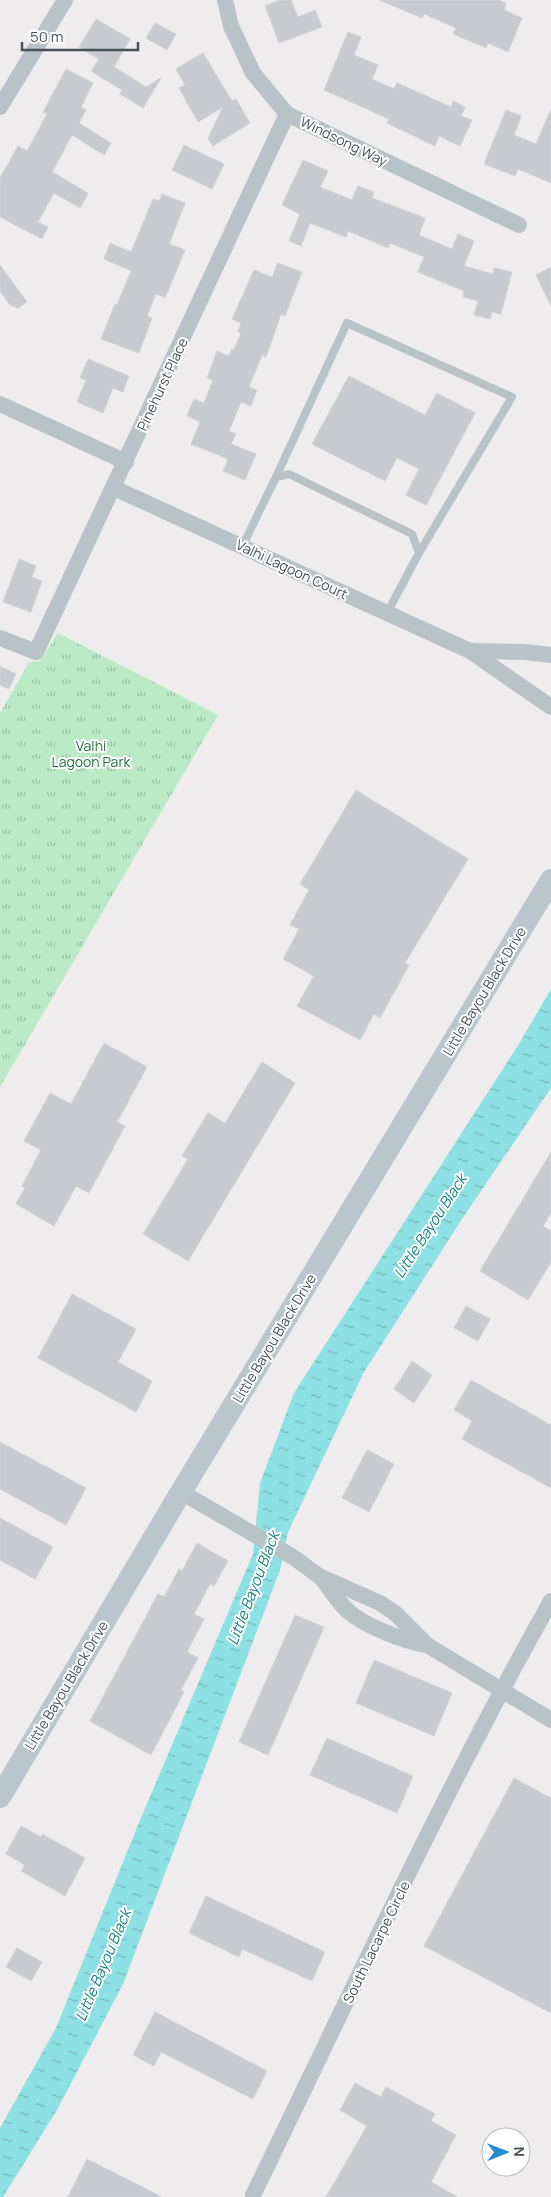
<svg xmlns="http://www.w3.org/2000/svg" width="551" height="2197" font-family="Manrope,sans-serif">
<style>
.grass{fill:url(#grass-tufts)}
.water{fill:url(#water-ripples)}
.building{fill:#c7cace;stroke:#d0d3d7}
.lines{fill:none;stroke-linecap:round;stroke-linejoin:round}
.service{stroke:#b8c3c7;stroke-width:8}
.minor{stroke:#b8c3c7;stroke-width:16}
.secondary{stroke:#b9c6cc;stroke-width:22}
.labels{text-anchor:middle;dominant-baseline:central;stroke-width:4;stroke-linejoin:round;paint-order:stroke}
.street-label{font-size:14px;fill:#465257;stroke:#fff}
.park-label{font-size:14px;fill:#1e7239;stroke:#fff}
.water-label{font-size:15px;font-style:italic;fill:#168085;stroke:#fff}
</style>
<defs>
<pattern id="grass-tufts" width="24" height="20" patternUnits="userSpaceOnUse" patternTransform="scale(1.25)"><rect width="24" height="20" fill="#bceac6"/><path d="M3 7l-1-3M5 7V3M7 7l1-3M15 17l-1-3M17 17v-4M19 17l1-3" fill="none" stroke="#9bc0a4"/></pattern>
<pattern id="water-ripples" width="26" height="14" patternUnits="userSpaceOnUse" patternTransform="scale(1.25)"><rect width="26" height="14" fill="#8de0e3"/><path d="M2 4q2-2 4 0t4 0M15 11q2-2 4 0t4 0" fill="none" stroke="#75b8bb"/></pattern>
</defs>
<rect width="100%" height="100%" fill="#eeecec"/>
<!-- grass -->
<polygon class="grass" points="58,633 218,715 0,1087 0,713 29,662 40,661"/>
<!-- water -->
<polygon class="water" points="551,989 551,1088 464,1216 364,1372 288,1532 280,1570 123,1984 57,2110 3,2197 0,2197 0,2128 56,2028 138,1825 253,1554 260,1483 294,1393 519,1044"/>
<!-- building -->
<g class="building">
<polygon points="280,0 291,0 298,17 315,10 322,27 279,43 265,6"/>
<polygon points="379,0 499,0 506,3 504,10 522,18 508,52 488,43 486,48 453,34 456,28 424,14 422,18"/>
<polygon points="96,19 130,39 114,67 146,87 161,78 143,108 120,94 122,90 91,71 99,59 79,47"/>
<polygon points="155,23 176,34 167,50 146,38"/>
<polygon points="348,32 361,37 354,55 378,65 372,79 394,89 397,83 451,107 453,101 465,107 461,116 472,120 460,146 439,136 435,146 387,123 389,119 324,90"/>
<polygon points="203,53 232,101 236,99 250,123 213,146 208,138 223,107 198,122 179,88 185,85 176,69"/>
<polygon points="66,69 93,83 81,107 86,110 79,123 111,143 104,155 72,135 52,172 88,193 80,208 54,193 38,222 48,227 42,239 0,217 0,178 18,146 27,151 47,114 43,112"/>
<polygon points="551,109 551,183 518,169 515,176 484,164 506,110 521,116 514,135 536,144"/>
<polygon points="184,145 224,164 212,189 172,170"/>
<polygon points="303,160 328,171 320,187 352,200 358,186 374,192 372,198 425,218 419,235 452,249 458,234 474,241 464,266 493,274 494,268 512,272 501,314 492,312 490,319 474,315 478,301 463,297 464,291 418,272 424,257 390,243 388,248 348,231 346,237 310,223 301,246 289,241 300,214 282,205"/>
<polygon points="162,194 185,203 169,244 185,250 165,298 156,294 147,316 152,318 139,353 101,339 115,304 117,305 131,271 104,259 110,243 131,252 153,199 159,201"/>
<polygon points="278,263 302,272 285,316 281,314 266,357 262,355 249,387 257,390 251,406 241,402 229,431 236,434 231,444 256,454 245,480 223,471 228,459 191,444 200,422 187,416 194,399 204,403 213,380 207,378 217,351 229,356 232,349 234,350 241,333 238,332 241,323 232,319 254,270 272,277"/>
<polygon points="0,265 27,302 18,308 10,305 0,291"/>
<polygon points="551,267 551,306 536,275"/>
<polygon points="88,359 129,376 123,392 113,388 103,413 77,402 86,380 80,378"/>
<polygon points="349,376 425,415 437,393 475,413 426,505 406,495 419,469 397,458 385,481 312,444"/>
<polygon points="19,559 36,566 32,577 42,581 31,612 3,602"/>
<polygon points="0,666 16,674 9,689 0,685"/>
<polygon points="356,790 468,859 405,963 409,965 380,1018 374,1014 360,1040 297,1006 314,976 283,959 299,929 290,925 309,890 300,884"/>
<polygon points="104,1043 147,1067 117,1122 125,1126 89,1193 76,1186 54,1226 16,1204 25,1188 22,1186 41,1150 24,1141 50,1093 71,1104"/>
<polygon points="262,1062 295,1083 188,1261 143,1234 188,1159 182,1156 208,1113 225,1123"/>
<polygon points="551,1152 551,1213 543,1226 551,1231 551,1262 528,1300 480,1271"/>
<polygon points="72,1294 136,1329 118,1362 152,1381 136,1412 38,1358"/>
<polygon points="466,1306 490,1319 478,1341 454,1328"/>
<polygon points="412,1361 432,1375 414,1403 394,1389"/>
<polygon points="471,1380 551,1425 551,1488 462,1439 472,1421 454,1410"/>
<polygon points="0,1442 86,1488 66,1525 0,1489"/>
<polygon points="367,1450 394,1464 369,1512 342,1498"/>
<polygon points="0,1518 53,1547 35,1579 0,1560"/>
<polygon points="197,1543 228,1561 214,1586 210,1584 194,1614 204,1619 187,1652 198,1658 181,1690 184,1692 151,1755 90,1721 158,1594 164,1597 179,1569 182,1571"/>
<polygon points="295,1615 324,1627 268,1755 239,1742"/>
<polygon points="374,1660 452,1693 434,1736 356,1703"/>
<polygon points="327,1738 413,1776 397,1813 310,1775"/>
<polygon points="514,1778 551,1798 551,2013 424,1946"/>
<polygon points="21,1826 41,1837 42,1834 85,1858 65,1896 21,1871 25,1865 6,1854"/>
<polygon points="206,1896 325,1952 312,1981 242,1949 239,1957 189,1933"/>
<polygon points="17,1948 42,1962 31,1981 6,1967"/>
<polygon points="155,2012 267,2071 253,2099 161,2052 154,2066 133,2055"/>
<polygon points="355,2083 381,2097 386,2087 435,2114 431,2121 456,2135 431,2182 458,2197 326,2197 367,2126 340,2110"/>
<polygon points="87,2159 162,2197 68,2197"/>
</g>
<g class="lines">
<!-- service -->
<g class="service">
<polyline points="276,477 347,323 512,397 419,553"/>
<polyline points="242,547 276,477 289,474 412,534 419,553 387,613"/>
</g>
<!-- minor -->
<g class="minor">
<polyline points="225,0 231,26 253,73 287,114 519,225"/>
<polyline points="0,107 65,0"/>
<polyline points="0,404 126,462"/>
<polyline points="114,488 470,651 551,707"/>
<polyline points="0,638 36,652 287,114"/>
<polyline points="470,651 525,652 551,655"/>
<polyline points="181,1492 293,1557 319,1576 380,1603 395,1613 427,1645"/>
<path d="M 321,1577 C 329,1588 338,1602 348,1611 C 366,1627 404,1641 427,1645 L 551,1720"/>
<path d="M 253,2195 C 350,1996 442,1794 551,1601"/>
</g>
<!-- secondary -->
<polyline class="secondary" points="0,1797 181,1492 551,880"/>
</g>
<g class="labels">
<!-- street labels -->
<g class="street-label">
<text transform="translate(344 141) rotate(26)">Windsong Way</text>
<text transform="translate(162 384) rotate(-65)">Pinehurst Place</text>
<text transform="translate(292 569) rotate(25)">Valhi Lagoon Court</text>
<text transform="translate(484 991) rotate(-59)">Little Bayou Black Drive</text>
<text transform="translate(274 1338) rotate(-59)">Little Bayou Black Drive</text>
<text transform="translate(66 1685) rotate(-59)">Little Bayou Black Drive</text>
<text transform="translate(376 1942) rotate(-64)">South Lacarpe Circle</text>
</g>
<!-- park labels -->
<g class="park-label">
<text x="91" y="745">Valhi<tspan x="91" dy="16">Lagoon Park</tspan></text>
</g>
<!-- water labels -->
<g class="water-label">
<text transform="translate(430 1226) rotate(-57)">Little Bayou Black</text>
<text transform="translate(253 1588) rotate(-69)">Little Bayou Black</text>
<text transform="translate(103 1965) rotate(-67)">Little Bayou Black</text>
</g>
</g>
<!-- north arrow -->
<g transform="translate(506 2152) rotate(89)"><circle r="24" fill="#ffffff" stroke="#b5babc"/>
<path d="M0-4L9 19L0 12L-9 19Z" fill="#278ccd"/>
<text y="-8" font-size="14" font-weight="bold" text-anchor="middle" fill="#465257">N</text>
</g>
<!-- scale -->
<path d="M22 42v8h116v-8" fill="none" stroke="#465257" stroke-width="2.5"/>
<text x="30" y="42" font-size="15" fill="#465257" stroke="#ffffff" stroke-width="4" paint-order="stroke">50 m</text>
</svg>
